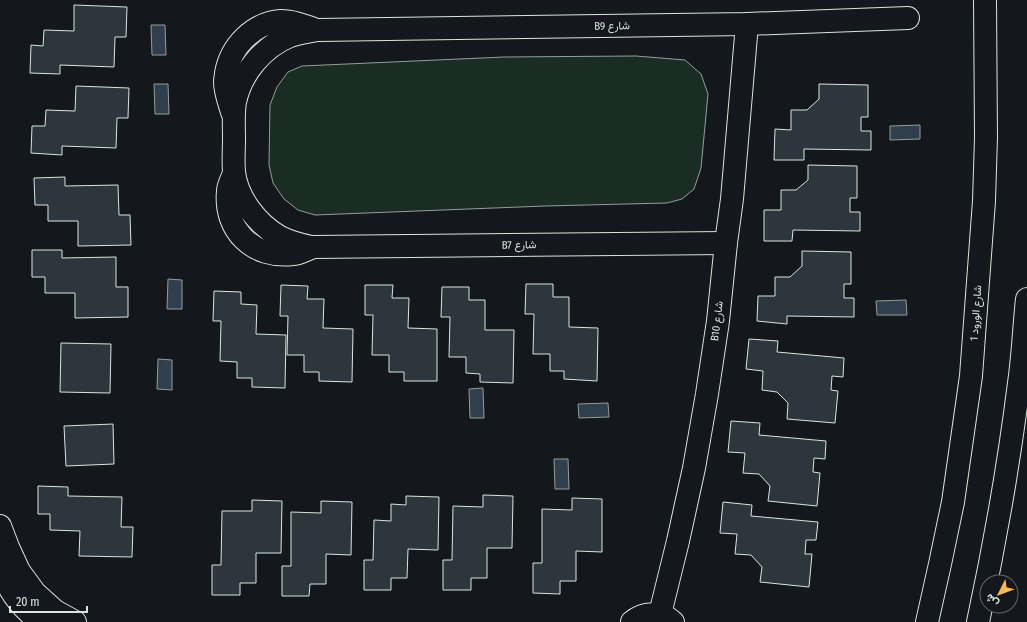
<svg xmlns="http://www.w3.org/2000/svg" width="1027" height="622" font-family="'Fira Sans Condensed',Vazirmatn,sans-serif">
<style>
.green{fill:#1a2d24;stroke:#939e99}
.water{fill:#2f3f4d;stroke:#939e99}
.building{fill:#2c363c;stroke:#d8e6dc}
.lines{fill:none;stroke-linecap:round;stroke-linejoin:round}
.minor-casing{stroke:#d8e6dc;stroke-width:24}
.minor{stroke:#14181c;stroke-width:22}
.labels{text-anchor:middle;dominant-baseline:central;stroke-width:3;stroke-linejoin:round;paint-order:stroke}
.street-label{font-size:11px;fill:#d8e6dc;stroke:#14181c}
</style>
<rect width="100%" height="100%" fill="#14181c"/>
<!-- green -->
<polygon class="green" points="636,56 685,60 701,74 708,94 701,168 694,189 682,199 667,203 545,206 315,215 298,210 284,199 273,183 269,165 270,105 277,87 288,72 302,66 504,57"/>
<!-- water -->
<g class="water">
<polygon points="151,25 165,25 166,55 152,55"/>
<polygon points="154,84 168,84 169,114 155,114"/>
<polygon points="920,125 920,139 890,140 890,126"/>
<polygon points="168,279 182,280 182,309 167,309"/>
<polygon points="906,300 907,315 877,315 876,301"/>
<polygon points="158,359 172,360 172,390 157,389"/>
<polygon points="483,388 484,418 470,418 469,389"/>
<polygon points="608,403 609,417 579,418 578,404"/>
<polygon points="554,459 568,459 569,489 555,489"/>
</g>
<!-- building -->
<g class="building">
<polygon points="74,5 127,7 126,37 115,37 114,67 60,65 60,74 30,73 31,45 43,46 44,30 74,31"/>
<polygon points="819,84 868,85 868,117 861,117 861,131 871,131 871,150 804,149 804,160 774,160 775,129 791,130 791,110 807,110 819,99"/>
<polygon points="76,86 129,88 128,118 117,118 116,148 62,146 62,155 31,153 32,126 45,126 46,110 75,111"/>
<polygon points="808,165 857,166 857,198 850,198 850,212 860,212 860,231 793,230 792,241 764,241 764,210 781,210 781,190 796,190 808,180"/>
<polygon points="65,177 65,186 118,185 119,215 130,215 131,245 78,246 78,221 48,221 48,205 35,205 34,178"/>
<polygon points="32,250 62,250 62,258 116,257 116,287 128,287 128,317 75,318 75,293 45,293 45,277 32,277"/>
<polygon points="802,251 851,252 851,284 844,284 844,298 854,298 854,317 787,316 787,324 757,321 758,296 775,296 775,277 790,277 802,266"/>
<polygon points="526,284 553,284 553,297 569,297 569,327 598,328 597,381 564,379 564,371 550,371 550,354 533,354 534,314 525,314"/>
<polygon points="281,285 308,286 307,299 324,299 323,328 353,329 352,382 319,381 319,372 304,372 304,355 287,355 288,316 280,316"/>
<polygon points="365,285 393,285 392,298 409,298 408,328 437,329 437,381 404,381 404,372 389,372 389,355 372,355 373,315 365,315"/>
<polygon points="442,287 469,287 469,300 485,300 485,330 514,330 513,383 480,382 480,374 466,373 466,357 449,357 450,317 441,317"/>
<polygon points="214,291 241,292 241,304 257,305 256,334 286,335 285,388 252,387 252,378 237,378 237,362 220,361 221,321 213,321"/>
<polygon points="749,339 778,341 777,352 844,358 843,377 832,376 831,390 838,391 835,423 787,419 788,403 777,392 762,390 763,371 746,369"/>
<polygon points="61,343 111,344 110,393 60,392"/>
<polygon points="731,421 760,423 759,435 826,441 825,459 814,458 813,472 820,473 817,506 768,501 770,486 759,474 743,473 745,453 728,452"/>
<polygon points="113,424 114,464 66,466 64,426"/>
<polygon points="38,486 68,487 68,496 122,497 121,527 133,527 132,557 79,556 80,531 50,530 50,514 38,514"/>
<polygon points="483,495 513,496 512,548 487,548 487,578 471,578 471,590 443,590 443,560 452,560 453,506 483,507"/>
<polygon points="406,496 439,497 438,550 408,549 407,578 391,578 391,590 364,590 364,560 373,560 374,520 391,521 391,504 406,505"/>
<polygon points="572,498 602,499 602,552 576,551 576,581 560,581 560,594 533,593 533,563 542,563 542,509 572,510"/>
<polygon points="252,500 282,501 281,553 256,553 256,583 240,583 240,595 212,595 212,565 221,565 222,511 252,511"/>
<polygon points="321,501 352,502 351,555 326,554 326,584 310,584 309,596 282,596 282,566 291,566 291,512 321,513"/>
<polygon points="723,502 752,505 751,516 818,522 816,540 806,540 805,554 812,554 809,587 760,582 762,567 751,555 735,554 737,534 720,533"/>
</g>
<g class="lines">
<defs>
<g id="minor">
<path d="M 232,112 C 229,102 225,92 225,82 C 225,79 226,75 226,73 C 231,46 253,23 281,21 C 292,21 303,25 314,29"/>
<path d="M 234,173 C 232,179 228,185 228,191 C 224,231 254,259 293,254 C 299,254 305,250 311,248"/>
<path d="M 726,243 L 312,247 C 301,245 290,242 280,237 C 257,224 237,198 234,172 C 233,161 234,149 234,138 C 234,126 233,114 235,102 C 241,73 263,47 290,36 C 299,33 308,32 317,30 L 747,24 L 908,18"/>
<polyline points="0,526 8,547 19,571 35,593 55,611 75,622"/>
<path d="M 0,561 C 1,565 1,570 3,574 C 10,593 24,610 41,622"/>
<polyline points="660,614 678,541 694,468 707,394 718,321 726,243 732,199 747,24"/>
<path d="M 632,622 C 643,612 661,611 673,622"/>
<polyline points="927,622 940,564 953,502 971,376 984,201 986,137 985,0"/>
<path d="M 978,622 C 995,543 1009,463 1019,383 C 1023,355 1024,327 1027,299"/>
</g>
</defs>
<!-- minor casing -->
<use href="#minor" class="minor-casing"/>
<!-- minor -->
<use href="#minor" class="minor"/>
</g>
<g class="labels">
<!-- street labels -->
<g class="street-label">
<text transform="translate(612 26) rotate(-1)">B9 شارع</text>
<text transform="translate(519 245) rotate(-1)">B7 شارع</text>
<text transform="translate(976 313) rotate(-86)">شارع الورود 1</text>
<text transform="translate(717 321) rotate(-83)">B10 شارع</text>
</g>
</g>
<!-- north arrow -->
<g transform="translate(999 594) rotate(228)"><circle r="19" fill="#14181c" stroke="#626a69"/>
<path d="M0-3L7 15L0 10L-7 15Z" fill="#ffb74d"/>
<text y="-6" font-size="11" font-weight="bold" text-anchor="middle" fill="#d8e6dc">ش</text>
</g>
<!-- scale -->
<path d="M10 606v6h77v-6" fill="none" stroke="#d8e6dc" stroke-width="2"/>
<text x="16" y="606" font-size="12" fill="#d8e6dc" stroke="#14181c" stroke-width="3" paint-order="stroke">20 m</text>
</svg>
